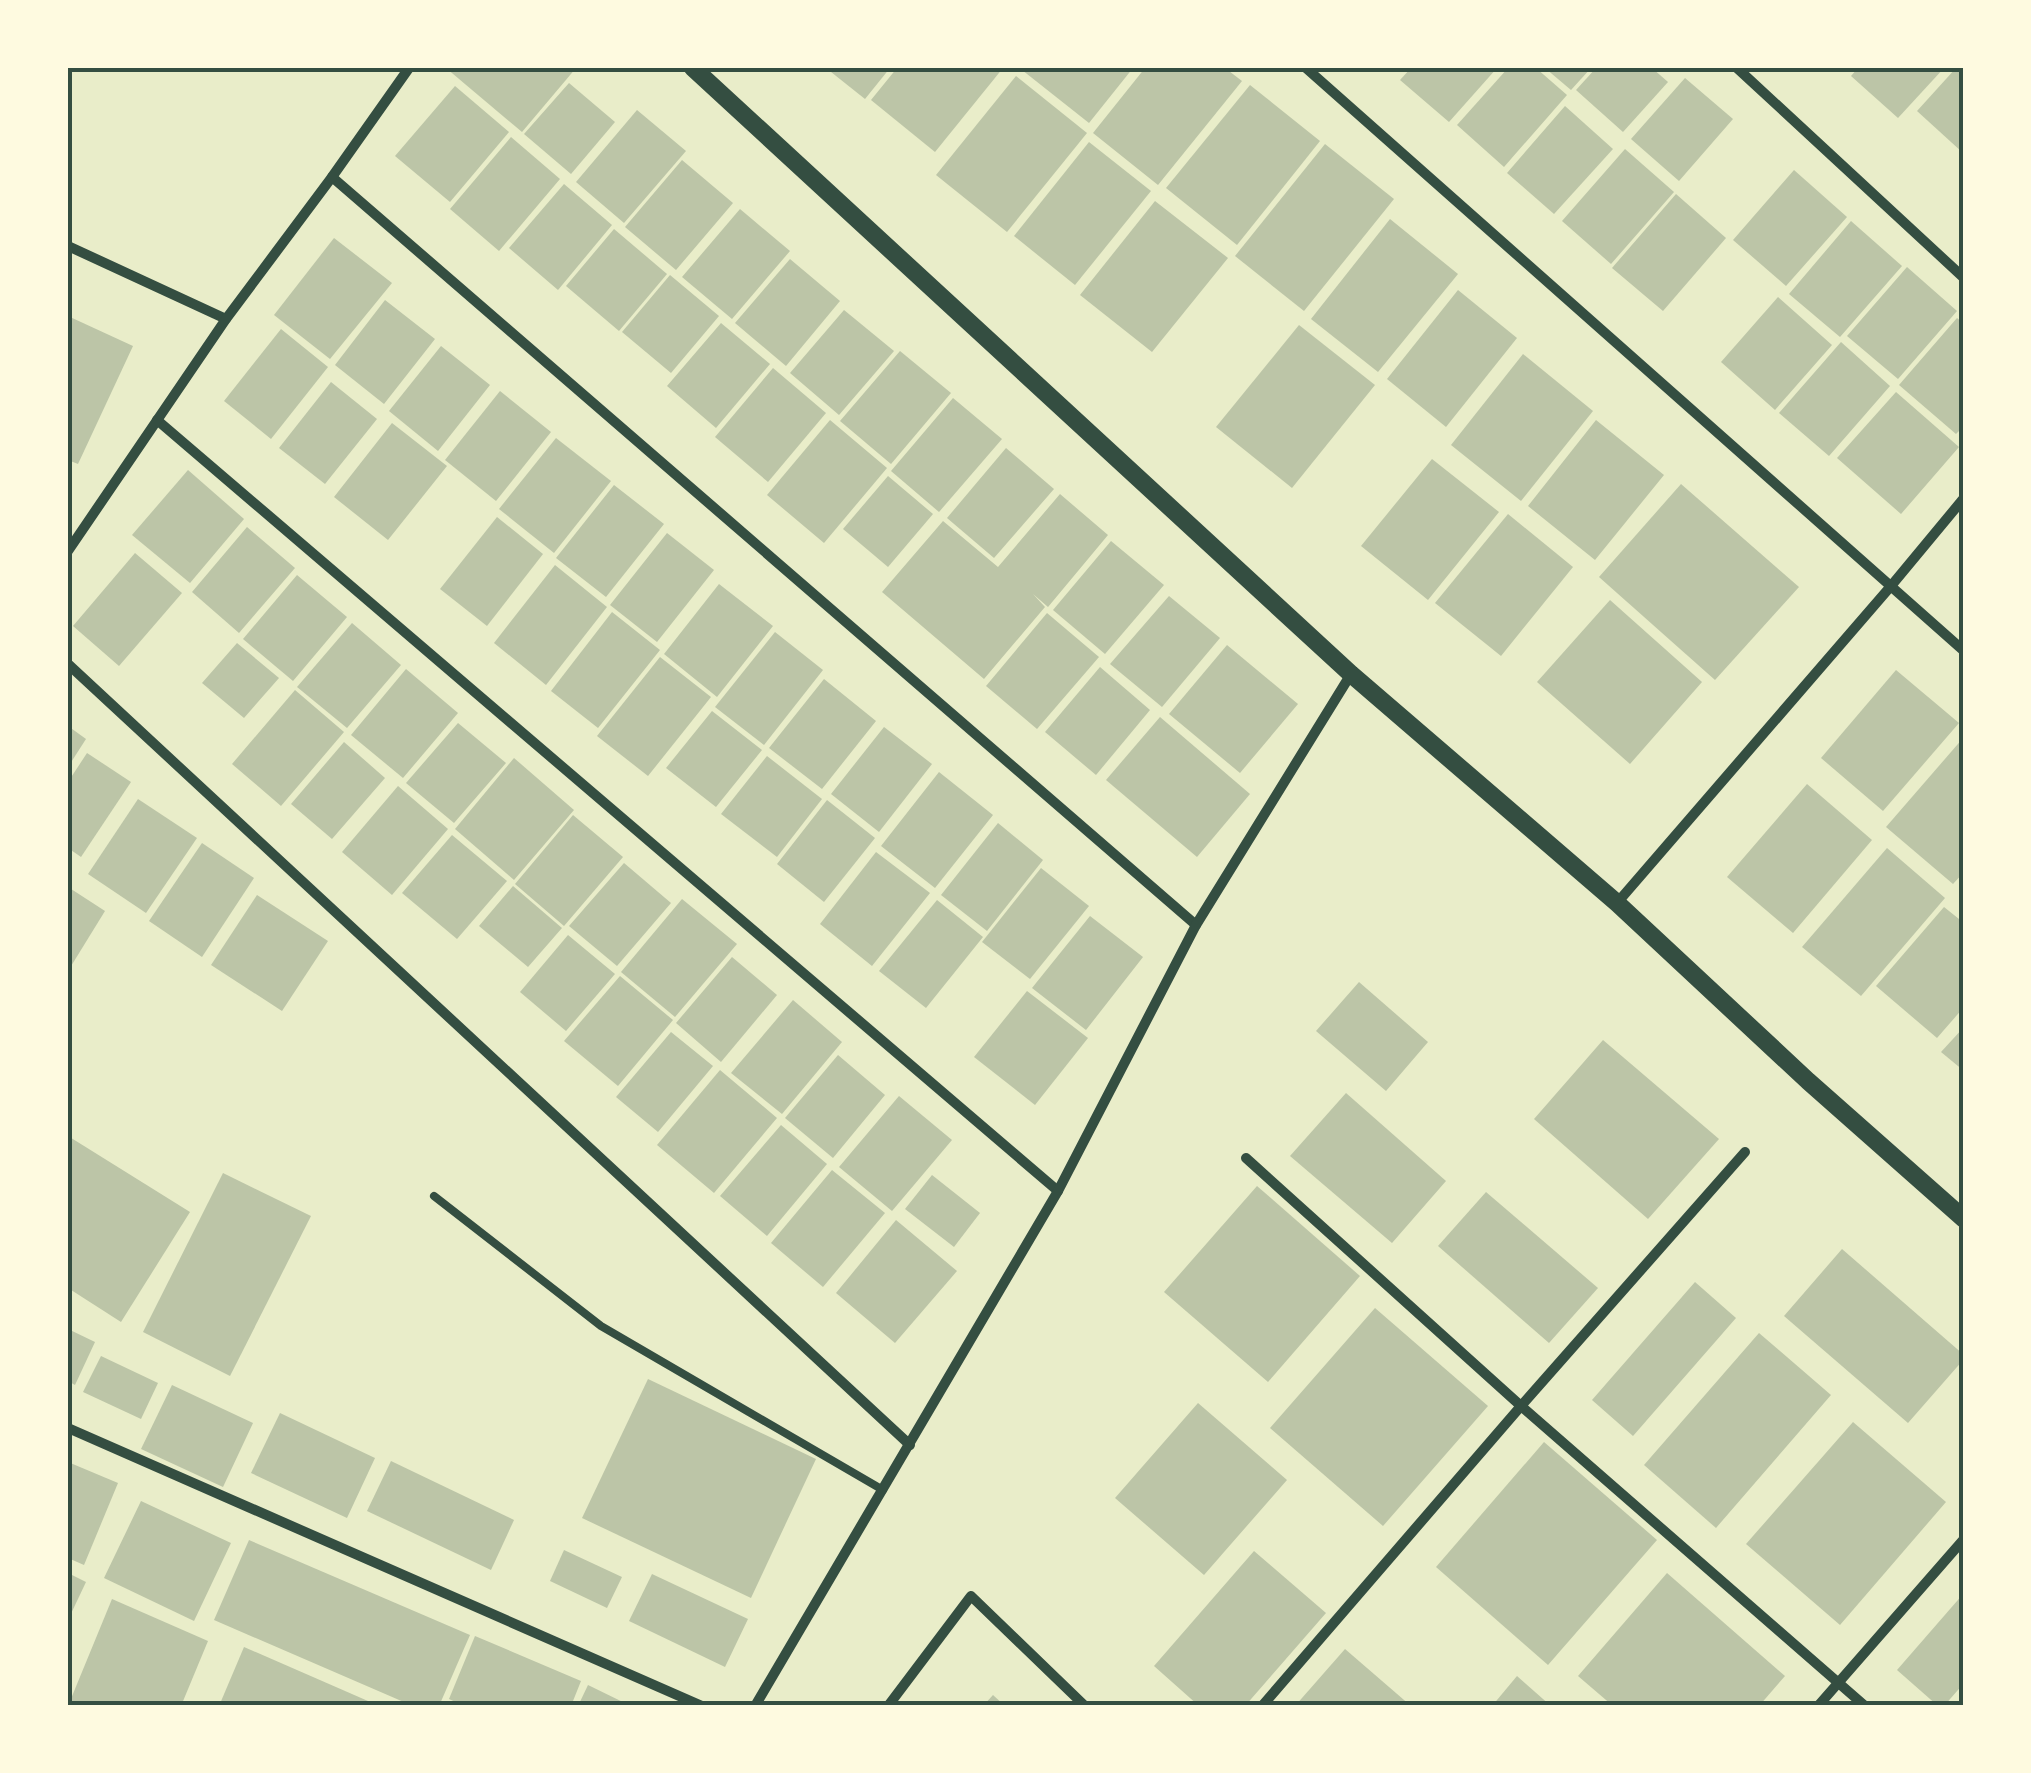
<svg xmlns="http://www.w3.org/2000/svg" width="2031" height="1773" font-family="'Titillium Web',sans-serif">
<style>
.building{fill:#bcc5a7}
.lines{fill:none;stroke-linecap:round;stroke-linejoin:round}
.service{stroke:#344e41;stroke-width:8}
.minor{stroke:#344e41;stroke-width:10}
.tertiary{stroke:#344e41;stroke-width:18}
.neatline{fill:none;stroke:#344e41;stroke-width:4}
</style>
<rect width="100%" height="100%" fill="#e9edc9"/>
<!-- building -->
<g class="building">
<polygon points="446,68 576,68 522,132"/>
<polygon points="826,68 890,68 865,99"/>
<polygon points="897,68 1003,68 935,152 871,100"/>
<polygon points="1024,68 1133,68 1089,123 1022,70"/>
<polygon points="1145,68 1225,68 1242,81 1158,185 1093,133"/>
<polygon points="1411,68 1497,68 1449,122 1400,80"/>
<polygon points="1508,68 1536,68 1567,95 1504,167 1457,125"/>
<polygon points="1545,68 1591,68 1571,90"/>
<polygon points="1596,68 1652,68 1668,82 1623,132 1576,90"/>
<polygon points="1858,68 1944,68 1898,118 1851,76"/>
<polygon points="1956,68 1964,68 1962,152 1917,111"/>
<polygon points="1016,76 1087,133 1007,232 936,175"/>
<polygon points="1685,78 1733,119 1679,181 1631,139"/>
<polygon points="569,83 615,122 571,174 524,134"/>
<polygon points="1250,85 1320,141 1237,245 1166,188"/>
<polygon points="455,86 509,132 450,202 395,156"/>
<polygon points="1565,106 1613,149 1554,214 1507,173"/>
<polygon points="637,110 686,151 624,223 576,182"/>
<polygon points="511,137 560,179 499,251 450,209"/>
<polygon points="1089,142 1151,191 1075,285 1014,236"/>
<polygon points="1325,144 1394,199 1304,311 1235,256"/>
<polygon points="1625,149 1674,192 1611,264 1562,221"/>
<polygon points="682,160 733,203 676,270 625,227"/>
<polygon points="1794,170 1847,217 1786,286 1733,240"/>
<polygon points="564,184 612,225 558,290 509,248"/>
<polygon points="1676,194 1726,238 1663,311 1612,268"/>
<polygon points="1155,201 1228,258 1152,352 1080,295"/>
<polygon points="740,209 790,251 732,319 682,277"/>
<polygon points="1390,219 1458,274 1378,372 1311,319"/>
<polygon points="1851,221 1902,266 1840,337 1789,294"/>
<polygon points="614,229 667,274 619,331 566,286"/>
<polygon points="334,238 392,283 330,359 274,315"/>
<polygon points="790,259 840,301 786,366 735,323"/>
<polygon points="1907,267 1957,311 1898,379 1847,336"/>
<polygon points="670,275 719,316 671,373 622,332"/>
<polygon points="1458,290 1517,338 1446,427 1387,379"/>
<polygon points="1778,297 1832,345 1775,410 1721,362"/>
<polygon points="385,300 435,339 384,404 335,365"/>
<polygon points="844,310 894,351 839,415 790,373"/>
<polygon points="70,317 133,346 78,464 68,460 68,321"/>
<polygon points="1957,318 1964,324 1964,426 1956,434 1899,385"/>
<polygon points="721,323 770,364 716,428 667,386"/>
<polygon points="1299,325 1375,385 1292,488 1216,427"/>
<polygon points="281,329 328,367 271,439 224,401"/>
<polygon points="1841,342 1890,386 1829,456 1779,413"/>
<polygon points="441,346 490,385 438,451 389,411"/>
<polygon points="900,351 951,393 891,464 840,421"/>
<polygon points="1523,354 1593,411 1521,501 1451,445"/>
<polygon points="773,368 826,413 768,482 715,437"/>
<polygon points="331,382 377,419 325,484 279,448"/>
<polygon points="500,391 551,432 496,501 445,460"/>
<polygon points="1896,392 1959,447 1901,514 1837,458"/>
<polygon points="953,398 1002,439 939,512 891,471"/>
<polygon points="830,420 887,468 824,543 767,495"/>
<polygon points="1596,420 1664,475 1595,560 1528,506"/>
<polygon points="392,423 447,466 388,540 334,497"/>
<polygon points="556,438 611,481 554,553 499,509"/>
<polygon points="1006,448 1054,489 994,558 947,518"/>
<polygon points="1432,459 1499,512 1428,600 1361,546"/>
<polygon points="188,470 244,519 190,583 132,535"/>
<polygon points="888,476 933,514 888,567 843,529"/>
<polygon points="1681,484 1799,587 1715,680 1599,577"/>
<polygon points="614,485 664,524 606,597 556,558"/>
<polygon points="1060,494 1108,535 1048,607 1033,594 1045,607 984,679 882,592 943,521 998,567"/>
<polygon points="1508,514 1573,567 1501,656 1435,603"/>
<polygon points="497,517 543,554 487,626 440,589"/>
<polygon points="247,527 295,568 239,633 192,592"/>
<polygon points="667,533 714,570 657,642 610,605"/>
<polygon points="1111,541 1164,585 1105,654 1053,610"/>
<polygon points="135,553 182,593 119,666 73,626"/>
<polygon points="555,565 607,607 546,685 494,643"/>
<polygon points="297,575 347,617 293,681 243,639"/>
<polygon points="719,584 773,626 717,697 664,654"/>
<polygon points="1169,596 1220,638 1162,707 1110,664"/>
<polygon points="1610,600 1702,682 1630,764 1537,682"/>
<polygon points="612,612 660,650 598,728 551,691"/>
<polygon points="1047,613 1099,657 1037,729 986,686"/>
<polygon points="352,623 401,665 347,728 297,687"/>
<polygon points="775,632 823,670 764,745 715,707"/>
<polygon points="237,643 279,678 244,718 202,683"/>
<polygon points="1227,645 1298,704 1240,773 1169,714"/>
<polygon points="660,657 711,697 648,776 597,736"/>
<polygon points="1100,667 1150,710 1096,775 1045,732"/>
<polygon points="406,669 458,713 403,778 351,735"/>
<polygon points="1896,670 1959,723 1883,811 1821,758"/>
<polygon points="824,679 876,721 822,789 769,748"/>
<polygon points="295,690 344,732 281,806 232,764"/>
<polygon points="712,711 762,750 716,807 666,768"/>
<polygon points="1160,717 1250,794 1197,857 1106,780"/>
<polygon points="458,723 506,763 454,823 406,783"/>
<polygon points="68,726 86,739 68,767"/>
<polygon points="884,727 932,764 879,832 831,794"/>
<polygon points="1964,737 1964,872 1953,884 1886,827"/>
<polygon points="344,742 385,778 332,839 291,804"/>
<polygon points="87,753 131,782 81,857 68,848 68,782"/>
<polygon points="767,756 822,799 777,857 721,814"/>
<polygon points="514,758 574,810 514,880 455,829"/>
<polygon points="939,772 993,815 935,888 881,846"/>
<polygon points="1807,784 1872,840 1793,933 1727,877"/>
<polygon points="398,786 448,829 392,895 342,852"/>
<polygon points="138,799 197,838 146,913 88,874"/>
<polygon points="827,800 875,838 824,902 777,864"/>
<polygon points="573,815 623,857 564,926 515,884"/>
<polygon points="998,823 1043,860 987,931 941,895"/>
<polygon points="452,835 507,881 457,939 402,893"/>
<polygon points="202,843 254,878 202,957 149,921"/>
<polygon points="1887,848 1945,898 1861,996 1802,947"/>
<polygon points="876,852 930,893 872,966 820,924"/>
<polygon points="624,863 671,903 617,966 569,926"/>
<polygon points="1041,868 1089,906 1030,979 982,942"/>
<polygon points="513,886 562,928 528,967 479,926"/>
<polygon points="68,887 105,911 68,971"/>
<polygon points="257,895 328,941 282,1011 211,965"/>
<polygon points="682,899 737,944 675,1017 621,972"/>
<polygon points="937,900 983,937 926,1008 879,971"/>
<polygon points="1944,907 1964,923 1964,1007 1937,1038 1876,986"/>
<polygon points="1090,916 1143,957 1086,1030 1032,988"/>
<polygon points="568,935 615,974 566,1031 520,992"/>
<polygon points="732,957 777,995 721,1062 676,1023"/>
<polygon points="620,976 673,1020 618,1086 564,1041"/>
<polygon points="1359,982 1428,1042 1386,1091 1316,1031"/>
<polygon points="1027,991 1088,1038 1035,1105 974,1057"/>
<polygon points="793,1000 842,1042 782,1114 731,1073"/>
<polygon points="1964,1027 1964,1071 1941,1052"/>
<polygon points="671,1032 713,1066 658,1132 616,1097"/>
<polygon points="1603,1040 1719,1139 1648,1219 1534,1119"/>
<polygon points="838,1055 885,1095 833,1158 785,1118"/>
<polygon points="720,1070 777,1118 714,1193 657,1145"/>
<polygon points="1346,1093 1446,1181 1392,1243 1290,1156"/>
<polygon points="899,1096 952,1140 892,1211 839,1167"/>
<polygon points="781,1125 827,1164 767,1236 720,1196"/>
<polygon points="68,1136 190,1212 121,1322 68,1288"/>
<polygon points="832,1170 885,1213 823,1287 771,1243"/>
<polygon points="223,1173 311,1216 230,1376 143,1332"/>
<polygon points="932,1175 980,1213 954,1247 905,1209"/>
<polygon points="1257,1186 1360,1276 1268,1382 1164,1292"/>
<polygon points="1486,1192 1598,1288 1549,1343 1438,1246"/>
<polygon points="896,1220 957,1271 895,1343 836,1293"/>
<polygon points="1842,1249 1964,1355 1964,1359 1908,1423 1784,1316"/>
<polygon points="1695,1282 1736,1318 1633,1436 1592,1400"/>
<polygon points="1375,1308 1488,1406 1383,1526 1270,1428"/>
<polygon points="68,1329 95,1342 75,1385 68,1381"/>
<polygon points="1759,1333 1831,1395 1716,1528 1644,1465"/>
<polygon points="101,1356 158,1383 141,1419 83,1392"/>
<polygon points="648,1379 816,1459 751,1598 582,1518"/>
<polygon points="172,1385 253,1423 223,1487 141,1449"/>
<polygon points="1198,1403 1287,1480 1204,1575 1115,1498"/>
<polygon points="280,1413 375,1458 347,1518 251,1473"/>
<polygon points="1853,1422 1946,1502 1840,1625 1746,1544"/>
<polygon points="1544,1442 1657,1540 1548,1665 1436,1567"/>
<polygon points="391,1461 514,1520 491,1570 367,1511"/>
<polygon points="68,1462 118,1483 84,1565 68,1558"/>
<polygon points="141,1501 231,1543 194,1621 104,1578"/>
<polygon points="249,1540 470,1635 439,1706 413,1706 214,1620"/>
<polygon points="564,1550 622,1577 607,1608 550,1581"/>
<polygon points="1254,1551 1326,1613 1245,1706 1199,1706 1154,1666"/>
<polygon points="68,1573 86,1582 68,1620"/>
<polygon points="1667,1573 1785,1676 1759,1706 1613,1706 1578,1676"/>
<polygon points="652,1574 748,1619 725,1667 629,1621"/>
<polygon points="1964,1593 1964,1683 1944,1706 1938,1706 1897,1670"/>
<polygon points="112,1599 208,1641 181,1706 68,1706"/>
<polygon points="475,1636 581,1681 571,1706 464,1706 449,1699"/>
<polygon points="244,1647 368,1701 366,1706 219,1706"/>
<polygon points="1345,1649 1411,1706 1295,1706"/>
<polygon points="1517,1676 1551,1706 1492,1706"/>
<polygon points="588,1685 631,1706 578,1706"/>
<polygon points="993,1695 1005,1706 983,1706"/>
</g>
<g class="lines">
<!-- service -->
<polyline class="service" points="434,1196 601,1326 883,1490"/>
<!-- minor -->
<g class="minor">
<polyline points="1306,68 1964,651"/>
<polyline points="1737,68 1964,278"/>
<polyline points="332,177 1196,925"/>
<polyline points="68,246 226,319"/>
<polyline points="157,420 1058,1191"/>
<polyline points="68,551 226,319 332,177 409,68"/>
<polyline points="68,664 910,1445"/>
<polyline points="1617,903 1891,586 1964,498"/>
<polyline points="1246,1158 1521,1406 1865,1706"/>
<polyline points="68,1428 702,1706"/>
<polyline points="755,1706 1058,1191 1196,925 1351,674"/>
<polyline points="888,1706 971,1596 1085,1706"/>
<polyline points="1262,1706 1521,1406 1745,1152"/>
<polyline points="1818,1706 1964,1539"/>
</g>
<!-- tertiary -->
<polyline class="tertiary" points="693,68 1351,674 1617,903 1808,1081 1964,1219"/>
</g>
<!-- border -->
<rect width="2031" height="1773" fill="none" stroke="#fefae0" stroke-width="140"/>
<rect x="70" y="70" width="1891" height="1633" class="neatline"/>
</svg>
